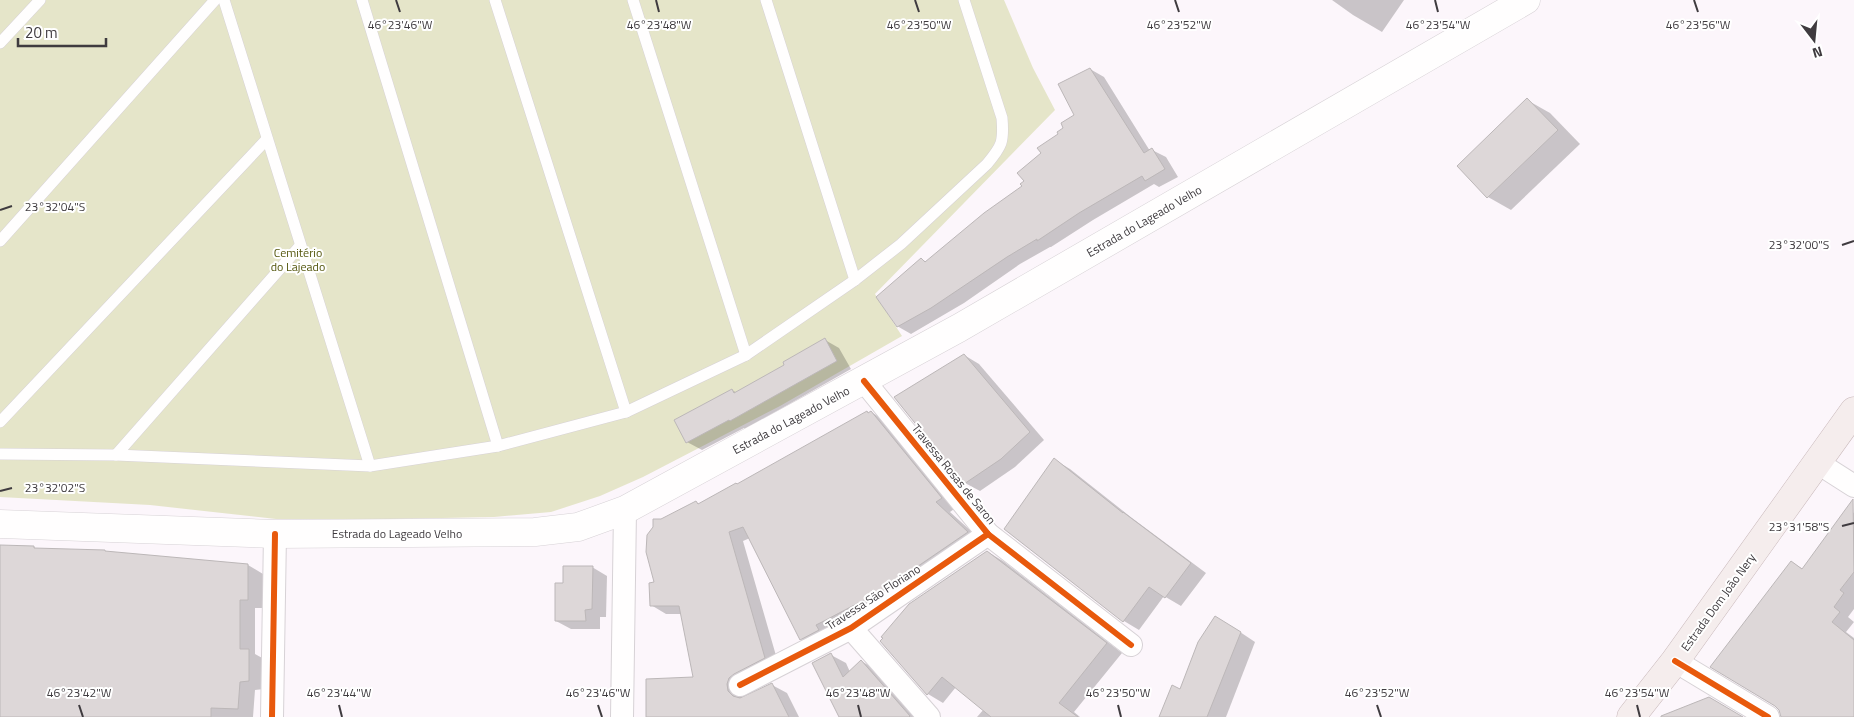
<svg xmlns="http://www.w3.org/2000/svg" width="1854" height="717" font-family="'Titillium Web',sans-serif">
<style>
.green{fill:#e5e5c9}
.shadow{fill:#0003}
.building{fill:#ddd7d8;stroke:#bcb7b8}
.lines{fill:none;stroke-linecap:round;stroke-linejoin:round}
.lane-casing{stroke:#d7d2d6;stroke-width:12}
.street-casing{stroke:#d7d2d6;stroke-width:24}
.secondary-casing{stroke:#d7d2d6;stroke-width:29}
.primary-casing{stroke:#c8b8ba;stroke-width:29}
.lane{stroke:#fffefe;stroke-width:11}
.street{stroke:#fffefe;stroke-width:22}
.secondary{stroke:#fffefe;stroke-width:28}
.primary{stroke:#f5eded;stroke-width:28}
.cycleway-casing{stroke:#fff;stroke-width:9}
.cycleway{stroke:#e8590c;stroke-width:6}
.ticks{fill:none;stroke:#3f3b3f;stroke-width:2}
.labels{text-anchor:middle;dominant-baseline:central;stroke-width:4;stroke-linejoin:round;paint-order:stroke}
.street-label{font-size:12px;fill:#3f3b3f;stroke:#fff}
.park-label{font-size:12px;fill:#54560d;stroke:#fff}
.ticks-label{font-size:12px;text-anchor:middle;fill:#3f3b3f;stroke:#fff;stroke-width:4;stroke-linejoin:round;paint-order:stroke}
</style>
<rect width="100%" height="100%" fill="#fcf6fb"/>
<!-- green -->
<polygon class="green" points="0,0 1004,0 1033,68 1055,110 875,294 902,336 780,406 643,477 600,496 551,512 494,517 390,519 276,519 150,505 0,497"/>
<!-- shadow -->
<g class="shadow">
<polygon points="1332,0 1404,0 1382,32 1353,15"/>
<polygon points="1090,69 1104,77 1150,151 1152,150 1166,157 1178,177 1159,187 1154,184 1093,220 1051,247 1050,247 1020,264 964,303 911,334 897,326 921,259 927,262 1024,186 1042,153 1076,115"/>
<polygon points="1527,100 1550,113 1580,144 1511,210 1488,197"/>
<polygon points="825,340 839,348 851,369 745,429 744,428 702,450 687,442 732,390 737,393 786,365"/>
<polygon points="964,355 979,364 1044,440 1015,467 980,491 965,483"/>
<polygon points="871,412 886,421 957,507 950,512 982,541 816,647 801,639 750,538 743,541 779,666 742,694 743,699 772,685 787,693 799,717 647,717 694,678 682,614 666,614 651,605 655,583 696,502 699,504 738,485"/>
<polygon points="1055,460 1070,469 1132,518 1206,573 1181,606 1164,596 1139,630 1124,621 1005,529"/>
<polygon points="1847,509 1854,513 1854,609 1848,617 1854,622 1846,632 1854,638 1854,717 1782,717 1791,562 1803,569"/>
<polygon points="0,546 34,547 38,550 248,565 263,574 263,608 255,608 255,654 264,659 264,689 255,690 253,717 0,717"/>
<polygon points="988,552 1003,561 1122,653 1074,712 1080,717 977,717 984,709 956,687 943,703 928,694 882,641"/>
<polygon points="592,567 607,576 606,617 600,617 600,629 571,629 556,621 565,584"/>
<polygon points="1231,626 1255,642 1226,717 1161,717"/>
<polygon points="831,655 846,663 850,672 861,661 877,670 918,717 840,717"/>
</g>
<!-- building -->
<g class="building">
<polygon points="1090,68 1144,153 1152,148 1165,169 1145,181 1142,176 1079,213 1037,241 1037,239 1007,257 931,308 897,327 876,297 921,258 925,262 984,213 1022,186 1020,184 1024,181 1017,173 1041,153 1037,148 1058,134 1057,132 1063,128 1061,123 1074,115 1058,84"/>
<polygon points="1527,98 1558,130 1487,198 1457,166"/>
<polygon points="825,338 837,361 730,421 729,420 686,443 674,420 732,389 734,393 784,365 783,362"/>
<polygon points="964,354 1030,432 1001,459 964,484 894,397"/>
<polygon points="867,411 868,413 871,411 942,498 936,502 968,532 883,590 824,621 816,625 819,630 800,640 743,527 729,532 765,658 734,674 729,678 727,684 728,691 733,696 740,698 772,683 789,717 646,717 646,679 693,677 679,606 650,606 649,583 654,582 646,552 647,535 653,527 653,519 661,519 696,501 698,504 736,483 737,484"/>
<polygon points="1054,458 1123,513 1123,512 1191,563 1165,598 1149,587 1123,622 1004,529"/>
<polygon points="1853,499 1854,572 1840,590 1844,593 1834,607 1840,612 1832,622 1854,640 1854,717 1781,717 1779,710 1775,706 1710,667 1791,561 1802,569"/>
<polygon points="0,545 34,546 34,548 105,550 105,551 248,564 248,600 240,600 240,649 249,649 249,681 240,682 238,709 211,708 211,717 0,717"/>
<polygon points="987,551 1107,643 1059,703 1078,717 991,717 942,677 927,695 880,641 883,638 881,637 909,604"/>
<polygon points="563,566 593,566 592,609 585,610 586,621 555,621 555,583 563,583"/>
<polygon points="1215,616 1241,632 1207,717 1159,717 1172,685 1180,689 1198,642"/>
<polygon points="831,653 843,677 861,660 910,716 909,717 839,717 812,663"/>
<polygon points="1709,697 1743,717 1661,717 1661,716"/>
</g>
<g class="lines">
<defs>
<g id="lane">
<polyline points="224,0 370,466"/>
<polyline points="362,0 498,446"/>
<polyline points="495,0 626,412"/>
<polyline points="633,0 746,355"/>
<polyline points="766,0 855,280"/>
<polyline points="0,43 40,0"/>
<polyline points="0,241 215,0"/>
<polyline points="0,422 267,139"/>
<path d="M 0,454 L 116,455 L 370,466 L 498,446 L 626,412 L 746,355 L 855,280 L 901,244 L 987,164 C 1002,146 1004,142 1002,118 L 964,0"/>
<polyline points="116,455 300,246"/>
</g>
<g id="street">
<polyline points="864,381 988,534 1131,645"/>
<polyline points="1818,463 1854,486"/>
<polyline points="851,628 929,717"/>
<polyline points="1675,661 1768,717"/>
<polyline points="740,685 851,628 988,534"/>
<polyline points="272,717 275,534"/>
<polyline points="622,717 625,510"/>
</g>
<polyline id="secondary" points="0,524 275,534 535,532 578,527 625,510 959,328 1526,0"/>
<polyline id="primary" points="1631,717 1675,661 1854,411"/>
</defs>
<!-- lane casing -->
<use href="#lane" class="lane-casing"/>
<!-- street casing -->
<use href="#street" class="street-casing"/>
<!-- secondary casing -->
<use href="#secondary" class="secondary-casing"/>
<!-- primary casing -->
<use href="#primary" class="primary-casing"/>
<!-- lane -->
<use href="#lane" class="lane"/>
<!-- street -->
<use href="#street" class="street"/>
<!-- secondary -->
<use href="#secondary" class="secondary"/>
<!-- primary -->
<use href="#primary" class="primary"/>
<defs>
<g id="cycleway">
<polyline points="864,381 988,534 1131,645"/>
<polyline points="1675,661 1768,717"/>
<polyline points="740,685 851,628 988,534"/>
<polyline points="272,717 275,534"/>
</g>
</defs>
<!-- cycleway casing -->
<use href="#cycleway" class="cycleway-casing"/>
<!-- cycleway -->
<use href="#cycleway" class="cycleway"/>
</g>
<!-- ticks -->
<path class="ticks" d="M 396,0 L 400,12M 656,0 L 659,12M 915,0 L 919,12M 1175,0 L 1179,12M 1435,0 L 1438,12M 1694,0 L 1698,12M 0,210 L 12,206M 1842,245 L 1854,241M 0,491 L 12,488M 1842,526 L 1854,523M 79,705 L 83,717M 339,705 L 342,717M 598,705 L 602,717M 858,705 L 861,717M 1118,705 L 1121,717M 1377,705 L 1381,717M 1637,705 L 1640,717"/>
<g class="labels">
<!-- street labels -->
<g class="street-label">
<text transform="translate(1144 221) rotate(-30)">Estrada do Lageado Velho</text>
<text transform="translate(791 420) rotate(-28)">Estrada do Lageado Velho</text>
<text transform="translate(954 474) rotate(51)">Travessa Rosas de Saron</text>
<text x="397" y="533">Estrada do Lageado Velho</text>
<text transform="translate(873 597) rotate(-33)">Travessa São Floriano</text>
<text transform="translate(1718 602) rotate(-54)">Estrada Dom João Nery</text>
</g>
<!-- park labels -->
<g class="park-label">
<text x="298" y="252">Cemitério<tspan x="298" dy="14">do Lajeado</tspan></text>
</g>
</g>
<g class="ticks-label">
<text x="400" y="29">46°23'46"W</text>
<text x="659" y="29">46°23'48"W</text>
<text x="919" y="29">46°23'50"W</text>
<text x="1179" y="29">46°23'52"W</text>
<text x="1438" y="29">46°23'54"W</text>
<text x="1698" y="29">46°23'56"W</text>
<text x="55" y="211">23°32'04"S</text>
<text x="1799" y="249">23°32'00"S</text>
<text x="55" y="492">23°32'02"S</text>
<text x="1799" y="531">23°31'58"S</text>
<text x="79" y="697">46°23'42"W</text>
<text x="339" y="697">46°23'44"W</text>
<text x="598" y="697">46°23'46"W</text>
<text x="858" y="697">46°23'48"W</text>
<text x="1118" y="697">46°23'50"W</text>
<text x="1377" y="697">46°23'52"W</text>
<text x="1637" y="697">46°23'54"W</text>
</g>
<!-- north arrow -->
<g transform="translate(1814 40) rotate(164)" stroke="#ffffff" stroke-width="4" paint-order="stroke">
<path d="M0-4L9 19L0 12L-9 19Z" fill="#3f3b3f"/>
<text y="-8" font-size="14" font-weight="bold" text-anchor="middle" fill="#3f3b3f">N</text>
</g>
<!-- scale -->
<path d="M18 38v8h88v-8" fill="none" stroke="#3f3b3f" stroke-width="2.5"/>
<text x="25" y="38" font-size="15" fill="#3f3b3f" stroke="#ffffff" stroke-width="4" paint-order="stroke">20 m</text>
</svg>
